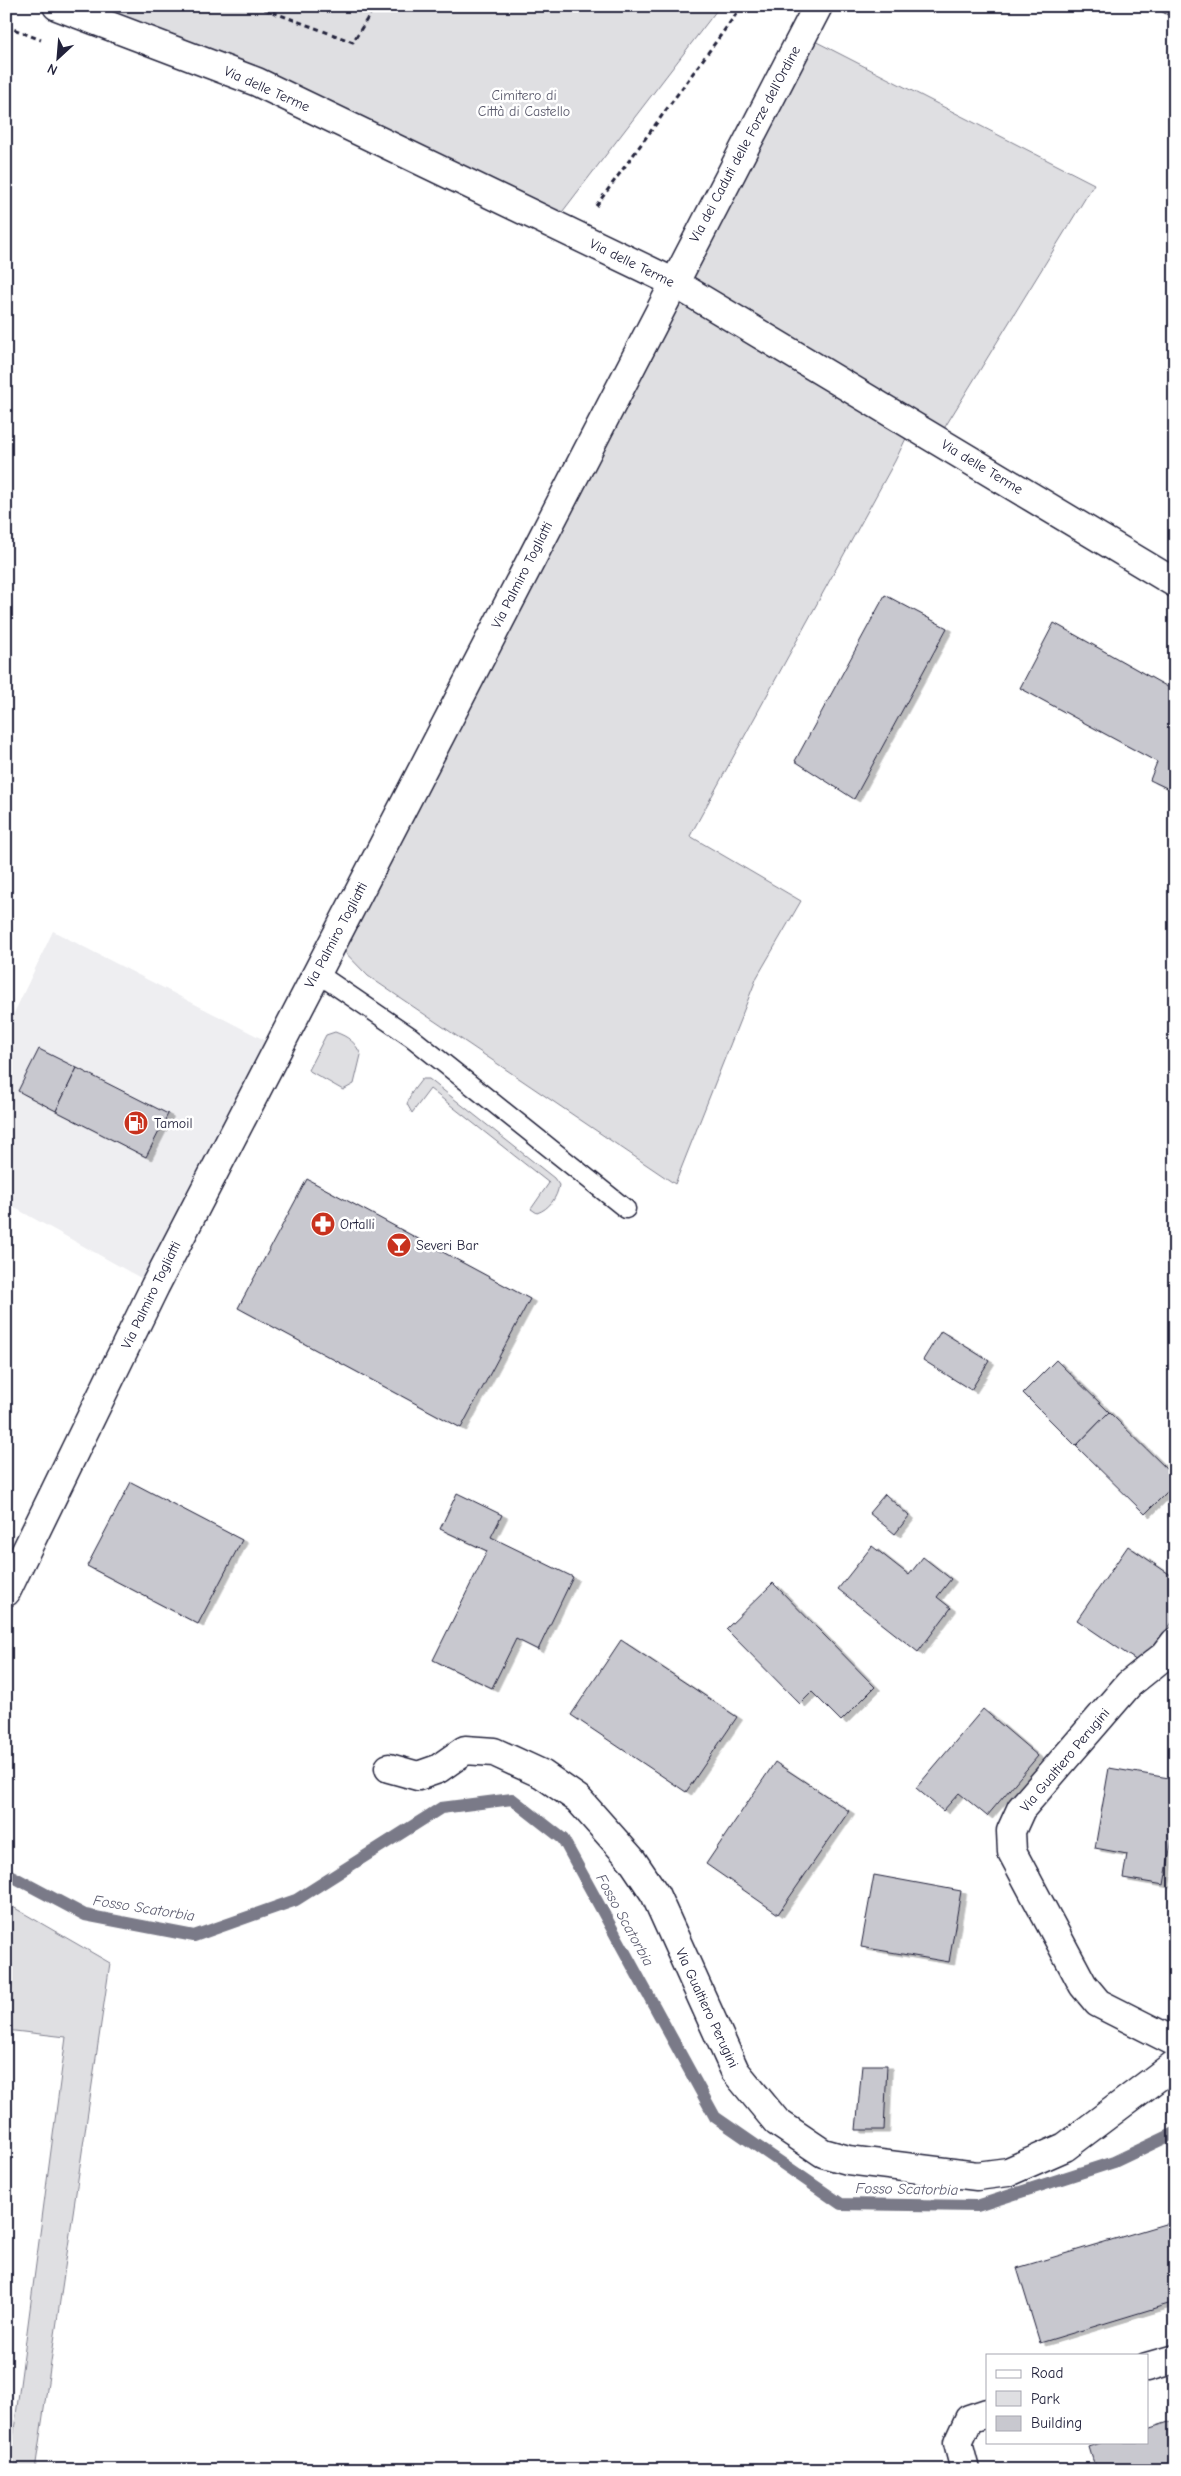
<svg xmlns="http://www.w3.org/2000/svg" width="1181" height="2476" font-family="'Comic Neue',sans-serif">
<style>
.built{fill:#eeeef1}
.green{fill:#dfdfe2;stroke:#80808e}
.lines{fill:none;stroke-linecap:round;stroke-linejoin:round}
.stream{stroke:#7a7a88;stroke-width:12}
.building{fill:#c8c8cf;stroke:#22223b;filter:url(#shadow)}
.service-casing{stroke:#22223b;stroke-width:21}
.minor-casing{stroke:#22223b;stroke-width:31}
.path{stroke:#22223b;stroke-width:3;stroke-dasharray:5 4;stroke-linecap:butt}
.service{stroke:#fff;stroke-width:18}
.minor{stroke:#fff;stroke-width:28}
.labels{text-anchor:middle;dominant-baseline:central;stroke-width:5;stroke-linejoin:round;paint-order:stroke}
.street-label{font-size:14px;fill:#22223b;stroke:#fff}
.park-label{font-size:14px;fill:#5b5b6d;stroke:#fff}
.poi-label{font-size:14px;fill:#22223b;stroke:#fff;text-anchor:start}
.water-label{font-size:15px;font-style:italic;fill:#5c5c6f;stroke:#fff}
</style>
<defs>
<filter id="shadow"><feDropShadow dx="5.5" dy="3" stdDeviation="0" flood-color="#0004"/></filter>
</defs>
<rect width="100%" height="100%" fill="#fff"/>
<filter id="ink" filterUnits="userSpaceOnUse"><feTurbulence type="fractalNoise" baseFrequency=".02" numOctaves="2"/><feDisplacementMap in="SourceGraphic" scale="10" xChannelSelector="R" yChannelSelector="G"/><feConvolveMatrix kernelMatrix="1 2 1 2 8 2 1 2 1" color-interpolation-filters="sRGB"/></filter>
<g filter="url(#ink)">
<!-- built -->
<polygon class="built" points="53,931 278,1047 155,1286 6,1203 6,1030"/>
<!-- green -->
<g class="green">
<polygon points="57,6 720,6 553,224"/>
<polygon points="803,35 1094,184 937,440 912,426 895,461 690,836 801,901 757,977 675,1184 368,976 334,941"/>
<path d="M 335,1032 C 349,1037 355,1042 361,1055 L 354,1084 L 343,1090 L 308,1070 L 326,1035 Z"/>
<path d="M 422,1079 L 429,1079 L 554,1178 L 559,1185 C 557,1198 549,1209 537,1213 L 531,1209 L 549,1183 L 430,1089 L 412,1113 L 407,1104 L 412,1092 Z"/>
<polygon points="6,1903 110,1963 35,2470 6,2468 9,2468 66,2037 6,2030"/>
</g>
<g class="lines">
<!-- stream -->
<polyline class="stream" points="6,1873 85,1915 194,1936 296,1900 441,1808 512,1799 563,1839 715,2117 841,2204 977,2206 1114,2162 1175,2133"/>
</g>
<!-- building -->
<g class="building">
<polygon points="1152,6 1175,6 1175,19"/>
<polygon points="885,595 947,628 854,799 795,761"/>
<polygon points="1054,623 1175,691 1175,792 1150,780 1157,762 1020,688"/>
<polygon points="39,1049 77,1068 56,1111 18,1091"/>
<polygon points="77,1068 168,1114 146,1157 56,1111"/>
<polygon points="307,1179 530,1299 461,1428 238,1308"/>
<polygon points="941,1331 989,1361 971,1390 923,1360"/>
<polygon points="1056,1360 1109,1412 1076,1446 1023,1393"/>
<polygon points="1109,1412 1175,1477 1175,1484 1145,1514 1076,1446"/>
<polygon points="131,1482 242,1540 198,1624 87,1566"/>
<polygon points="457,1493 502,1515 491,1537 573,1577 538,1650 516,1639 492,1688 433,1660 487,1551 440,1529"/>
<polygon points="885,1494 909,1516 895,1534 869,1513"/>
<polygon points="872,1546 909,1575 923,1557 951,1579 937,1597 951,1608 918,1652 838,1589"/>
<polygon points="1128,1546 1175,1578 1175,1618 1143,1665 1077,1620"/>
<polygon points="773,1583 875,1687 841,1721 812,1692 800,1704 726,1629"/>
<polygon points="621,1640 737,1717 686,1792 571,1715"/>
<polygon points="983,1709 1038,1756 987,1816 959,1793 943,1811 916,1788"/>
<polygon points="775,1762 849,1811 778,1914 706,1864"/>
<polygon points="1109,1768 1175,1779 1175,1821 1164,1885 1123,1878 1127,1854 1095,1848"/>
<polygon points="874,1875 961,1891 949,1962 861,1947"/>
<polygon points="1172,1906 1175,1906 1175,1960 1171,1960"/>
<polygon points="862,2065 887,2065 884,2130 856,2130"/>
<polygon points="1175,2221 1175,2302 1040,2343 1017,2268"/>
<polygon points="1175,2420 1175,2470 1096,2470 1089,2447 1103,2442 1147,2442 1147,2429"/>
</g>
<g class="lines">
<defs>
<polyline id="service" points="317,973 411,1037 626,1209"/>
<g id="minor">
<polyline points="57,6 257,82 673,282 1175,583"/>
<polyline points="6,1592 155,1286 818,6"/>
<polyline points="1175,1642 1165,1655 1129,1684 1021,1809 1011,1831 1012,1852 1083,1985 1098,2003 1175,2042"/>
<polyline points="389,1768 418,1776 438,1769 465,1750 494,1752 542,1774 578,1799 632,1860 655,1894 735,2071 777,2122 823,2153 848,2160 977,2176 1008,2172 1065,2147 1175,2064"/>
<polyline points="1147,2367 1175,2359"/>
<polyline points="965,2470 958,2443 969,2419 987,2413"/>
</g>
</defs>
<!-- service casing -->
<use href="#service" class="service-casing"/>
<!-- minor casing -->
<use href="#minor" class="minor-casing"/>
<!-- path -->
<g class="path">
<polyline points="256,6 353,42 375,6"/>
<polyline points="6,26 41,40"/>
<polyline points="596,206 742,6"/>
</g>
<!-- service -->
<use href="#service" class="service"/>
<!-- minor -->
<use href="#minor" class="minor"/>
</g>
</g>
<!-- icons -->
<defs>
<symbol id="fuel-disc" viewBox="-11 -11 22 22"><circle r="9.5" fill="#c8321e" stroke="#fff"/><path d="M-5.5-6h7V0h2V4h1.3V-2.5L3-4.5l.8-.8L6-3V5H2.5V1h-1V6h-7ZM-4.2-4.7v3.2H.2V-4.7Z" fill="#fff"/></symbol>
<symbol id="pharmacy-disc" viewBox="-11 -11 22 22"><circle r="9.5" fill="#c8321e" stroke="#fff"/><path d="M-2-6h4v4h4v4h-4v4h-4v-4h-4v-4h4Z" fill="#fff"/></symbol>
<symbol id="bar-disc" viewBox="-11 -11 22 22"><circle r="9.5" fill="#c8321e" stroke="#fff"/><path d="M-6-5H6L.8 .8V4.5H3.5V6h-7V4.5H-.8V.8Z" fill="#fff"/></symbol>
</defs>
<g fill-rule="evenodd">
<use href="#fuel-disc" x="122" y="1109" width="28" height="28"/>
<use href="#pharmacy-disc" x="309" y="1210" width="28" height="28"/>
<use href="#bar-disc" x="385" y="1231" width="28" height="28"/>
</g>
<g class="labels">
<!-- street labels -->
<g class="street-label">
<text transform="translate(267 89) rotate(24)">Via delle Terme</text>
<text transform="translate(745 144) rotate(-62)">Via dei Caduti delle Forze dell'Ordine</text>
<text transform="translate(632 263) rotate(26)">Via delle Terme</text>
<text transform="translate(982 467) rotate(31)">Via delle Terme</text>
<text transform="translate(522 575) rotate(-63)">Via Palmiro Togliatti</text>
<text transform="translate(336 935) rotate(-62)">Via Palmiro Togliatti</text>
<text transform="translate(151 1295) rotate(-64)">Via Palmiro Togliatti</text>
<text transform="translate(1065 1760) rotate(-50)">Via Gualtiero Perugini</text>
<text transform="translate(707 2008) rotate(65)">Via Gualtiero Perugini</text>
</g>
<!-- park labels -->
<g class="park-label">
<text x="524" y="95">Cimitero di<tspan x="524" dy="16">Città di Castello</tspan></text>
</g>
<!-- poi labels -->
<g class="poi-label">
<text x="154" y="1123">Tamoil</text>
<text x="340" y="1224">Ortalli</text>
<text x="416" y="1245">Severi Bar</text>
</g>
<!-- water labels -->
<g class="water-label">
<text transform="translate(144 1908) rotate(9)">Fosso Scatorbia</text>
<text transform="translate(625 1920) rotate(61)">Fosso Scatorbia</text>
<text transform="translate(907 2189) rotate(1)">Fosso Scatorbia</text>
</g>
</g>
<!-- margin -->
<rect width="1181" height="2476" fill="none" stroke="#fff" stroke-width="25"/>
<rect x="12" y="12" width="1156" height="2451" fill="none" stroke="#22223b" stroke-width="2" filter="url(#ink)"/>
<!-- legend -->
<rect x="986" y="2354" width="162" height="90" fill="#ffffff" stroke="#a7a7b1"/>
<rect x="996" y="2370" width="25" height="8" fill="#ffffff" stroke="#a7a7b1"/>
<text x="1031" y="2378" font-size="15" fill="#22223b">Road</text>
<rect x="996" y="2391" width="25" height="15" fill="#dfdfe2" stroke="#a7a7b1"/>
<text x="1031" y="2404" font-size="15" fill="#22223b">Park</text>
<rect x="996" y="2416" width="25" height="15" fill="#c8c8cf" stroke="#a7a7b1"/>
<text x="1031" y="2428" font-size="15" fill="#22223b">Building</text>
<!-- north arrow -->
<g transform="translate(58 58) rotate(206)" stroke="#ffffff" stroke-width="4" paint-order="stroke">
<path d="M0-4L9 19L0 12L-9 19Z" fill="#22223b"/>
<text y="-8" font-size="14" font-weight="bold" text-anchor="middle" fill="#22223b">N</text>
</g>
</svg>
